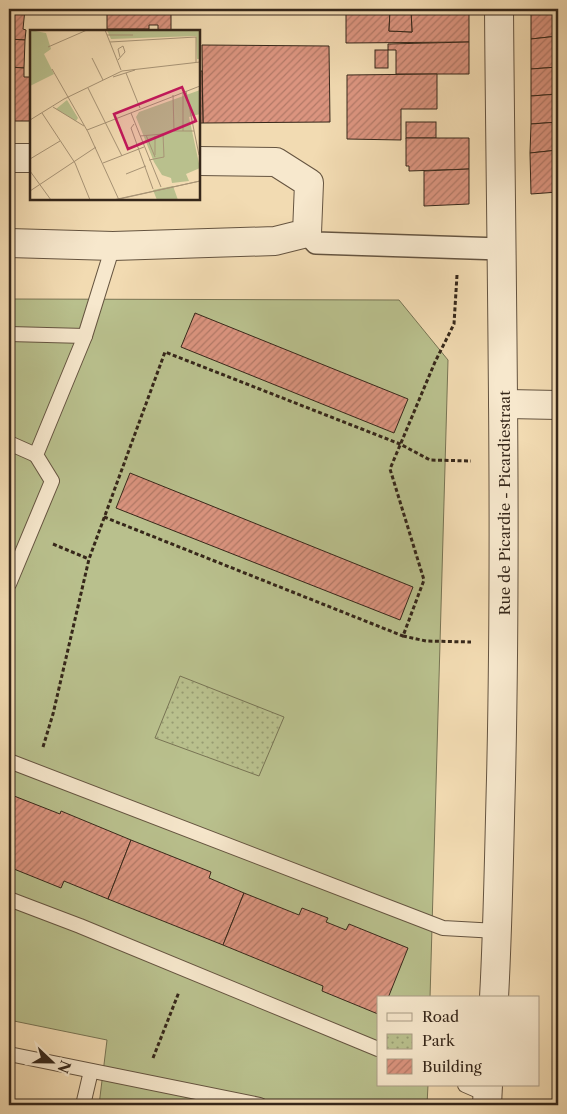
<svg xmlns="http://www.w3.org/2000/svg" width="567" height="1114" font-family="'Libre Caslon Text',serif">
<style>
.green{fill:#b9c08d;stroke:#787454}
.park{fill:url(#park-dots);stroke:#787454}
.building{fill:url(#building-hatch);stroke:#36271a}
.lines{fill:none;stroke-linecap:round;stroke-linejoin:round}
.service-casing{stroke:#655440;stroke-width:16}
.pedestrian-casing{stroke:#655440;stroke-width:24}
.minor-casing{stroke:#655440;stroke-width:30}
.path{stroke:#36271a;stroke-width:3;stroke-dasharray:4 2.5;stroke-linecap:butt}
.service{stroke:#f7e8cd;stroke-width:14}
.pedestrian{stroke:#f7e8cd;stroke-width:21}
.minor{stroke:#f7e8cd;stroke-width:28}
.labels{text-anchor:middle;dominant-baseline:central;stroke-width:4.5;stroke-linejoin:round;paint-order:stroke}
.street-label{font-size:15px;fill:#36271a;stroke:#f7e8cd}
.inset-road{fill:none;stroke:#a79375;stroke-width:1}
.view{fill:#c2185b;fill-opacity:0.15;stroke:#c2185b;stroke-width:2.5}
.inset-edge{fill:none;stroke:#36271a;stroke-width:2.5}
</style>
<defs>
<pattern id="park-dots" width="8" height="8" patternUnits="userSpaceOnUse" patternTransform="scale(1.25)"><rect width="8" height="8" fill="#b9c08d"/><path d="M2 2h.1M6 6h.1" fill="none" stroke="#979c72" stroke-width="1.8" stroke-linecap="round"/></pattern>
<pattern id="building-hatch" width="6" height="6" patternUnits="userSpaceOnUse" patternTransform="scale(1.25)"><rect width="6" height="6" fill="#db947f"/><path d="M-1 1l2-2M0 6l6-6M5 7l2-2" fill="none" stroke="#b27967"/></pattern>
</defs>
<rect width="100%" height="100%" fill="#f2dbb2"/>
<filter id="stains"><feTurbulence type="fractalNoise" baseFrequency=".004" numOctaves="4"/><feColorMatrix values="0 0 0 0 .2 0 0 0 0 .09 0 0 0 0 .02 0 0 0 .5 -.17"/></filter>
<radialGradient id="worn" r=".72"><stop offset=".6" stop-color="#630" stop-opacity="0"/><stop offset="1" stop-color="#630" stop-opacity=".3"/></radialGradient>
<!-- green -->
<polygon class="green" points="9,299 399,300 448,360 430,998 378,998 378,1085 428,1085 427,1105 99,1105 107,1040 9,1020"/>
<!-- park -->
<polygon class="park" points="180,676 284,717 259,776 155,738"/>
<!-- building -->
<g class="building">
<polygon points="9,9 25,9 23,29 26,30 25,40 9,39"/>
<polygon points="49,9 82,9 82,11 49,10"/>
<polygon points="112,9 171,9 171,31 158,31 158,25 149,25 149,29 107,29 107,11 112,11"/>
<polygon points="389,9 469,9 469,11 390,11"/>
<polygon points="538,9 558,9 558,36 531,39 531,10"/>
<polygon points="346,10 390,10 389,31 412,32 411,10 469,11 469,42 346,43"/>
<polygon points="411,10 412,32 389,31 390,11"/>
<polygon points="558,36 558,67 531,69 531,39"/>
<polygon points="9,39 25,40 24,68 9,67"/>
<polygon points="469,42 469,74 396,74 396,50 388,50 388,44"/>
<polygon points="202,45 329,46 330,122 203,123"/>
<rect x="375" y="50" width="13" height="18"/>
<polygon points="9,67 24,68 24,77 31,77 31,121 9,121"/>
<polygon points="558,67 558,94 531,96 531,69"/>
<polygon points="199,71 202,71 203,123 199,123"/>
<polygon points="437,74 437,109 401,109 401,140 347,139 347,75"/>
<polygon points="558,94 558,122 531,124 531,96"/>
<rect x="406" y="122" width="30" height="16"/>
<polygon points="558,122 558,150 530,153 531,124"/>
<polygon points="406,138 469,138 469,169 409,171 409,166 406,166"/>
<polygon points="558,150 558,192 531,194 530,153"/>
<polygon points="469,169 469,204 424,206 424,171"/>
<polygon points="195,313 408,399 394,433 181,347"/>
<polygon points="130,473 413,587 400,620 116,508"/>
<polygon points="9,794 60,814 61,811 131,840 108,899 64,881 61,888 9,867"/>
<polygon points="131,840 211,872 209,878 244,893 223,945 108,899"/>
<polygon points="244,893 299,915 302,908 328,918 326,922 346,930 349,924 408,948 388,998 378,998 378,1014 322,991 323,986 223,945"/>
</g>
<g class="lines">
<defs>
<g id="service">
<polyline points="9,334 85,336"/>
<polyline points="9,443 36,455"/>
<polyline points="9,584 52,481 36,455 85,336 113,246"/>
<polyline points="9,761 443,928 497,931"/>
<polyline points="9,899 80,926 378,1049"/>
<polyline points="9,1054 260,1105"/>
<polyline points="465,1085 488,1095"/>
<polyline points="83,1105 91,1071"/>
</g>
<polyline id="pedestrian" points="307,233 316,243 501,249"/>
<g id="minor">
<polyline points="9,158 31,158"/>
<polyline points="9,243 113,246 275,241 307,233 309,183 276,162 199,161"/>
<polyline points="503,404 558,405"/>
<path d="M 494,998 C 498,925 499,852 501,779 C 507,522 501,266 499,9"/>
<polyline points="487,1105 488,1085"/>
</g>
</defs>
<!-- service casing -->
<use href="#service" class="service-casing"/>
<!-- pedestrian casing -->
<use href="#pedestrian" class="pedestrian-casing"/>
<!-- minor casing -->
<use href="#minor" class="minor-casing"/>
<!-- path -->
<g class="path">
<polyline points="457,275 454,324 435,362 390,469 424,580 403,636 426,641 471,642"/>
<polyline points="104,517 403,636"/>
<polyline points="53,544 89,559"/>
<polyline points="43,747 53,714 89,559 165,352 400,444 430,460 471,461"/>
<polyline points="153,1058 179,992"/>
</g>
<!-- service -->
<use href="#service" class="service"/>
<!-- pedestrian -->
<use href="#pedestrian" class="pedestrian"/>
<!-- minor -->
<use href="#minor" class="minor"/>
</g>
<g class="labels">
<!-- street labels -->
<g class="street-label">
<text transform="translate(504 503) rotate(-90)">Rue de Picardie - Picardiestraat</text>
</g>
</g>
<!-- overview -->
<g transform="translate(30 30)">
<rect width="170" height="170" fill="#f2dbb2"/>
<path d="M 170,60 L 170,84 L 159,87 L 170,138 L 156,144 L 159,151 L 142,153 L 141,148 L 132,145 L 124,132 L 106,87 L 109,82 Z" fill="#b9c08d"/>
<path d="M 0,0 L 16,3 L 21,19 L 14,24 L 24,44 L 0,56 ZM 77,0 L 170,0 L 170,29 L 167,29 L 166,6 L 81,9 ZM 37,70 L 48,88 L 46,91 L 26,79 ZM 143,156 L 148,170 L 127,170 L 123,160 Z" fill="#b9c08d"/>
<path class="inset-road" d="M 75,0 L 91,40M 77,5 L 103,5M 80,12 L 166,7 L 166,32M 18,17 L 57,0M 62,28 L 73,50M 88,30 L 95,22 L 93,16 L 88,19 L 90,27M 22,39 L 58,102 L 89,170M 96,43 L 110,78M 83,47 L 105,40M 58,58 L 92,126M 156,61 L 169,125M 153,62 L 153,101M 143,65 L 144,101 L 164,101M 23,77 L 54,96M 12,83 L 45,133 L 60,170M 101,83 L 131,157M 0,90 L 34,69 L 92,41 L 170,32M 104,94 L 101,98 L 123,159M 57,100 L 170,56M 116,105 L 125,127M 110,106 L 133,104 L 134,127 L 119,130M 125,125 L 125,106M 0,129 L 30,111M 73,133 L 114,117M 0,141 L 21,170M 96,144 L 116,136M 0,161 L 66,117M 83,170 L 170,151M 85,170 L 170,151"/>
<path class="view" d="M 152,57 L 166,91 L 98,119 L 84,84 Z"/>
<rect width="170" height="170" class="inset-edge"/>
</g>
<!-- margin -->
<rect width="567" height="1114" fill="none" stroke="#f2dbb2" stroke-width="30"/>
<rect x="10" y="10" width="547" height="1094" fill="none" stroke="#36271a" stroke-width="2.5"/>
<rect x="15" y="15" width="537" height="1084" fill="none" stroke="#36271a"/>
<!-- legend -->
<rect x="377" y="996" width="162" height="90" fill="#f7e8cd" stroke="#aa9b85"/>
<rect x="387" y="1013" width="25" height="8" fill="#f7e8cd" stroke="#aa9b85"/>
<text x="422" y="1022" font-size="15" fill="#36271a">Road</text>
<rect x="387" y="1034" width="25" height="15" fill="url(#park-dots)" stroke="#aa9b85"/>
<text x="422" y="1046" font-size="15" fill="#36271a">Park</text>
<rect x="387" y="1059" width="25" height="15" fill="url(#building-hatch)" stroke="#aa9b85"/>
<text x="422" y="1072" font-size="15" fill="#36271a">Building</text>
<!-- north arrow -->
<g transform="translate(52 1062) rotate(112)" stroke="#f7e8cd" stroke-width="4" paint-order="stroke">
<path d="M0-4L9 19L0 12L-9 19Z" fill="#36271a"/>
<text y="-8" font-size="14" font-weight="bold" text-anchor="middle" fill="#36271a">N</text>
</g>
<rect width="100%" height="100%" filter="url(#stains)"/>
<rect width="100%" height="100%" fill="url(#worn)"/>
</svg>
